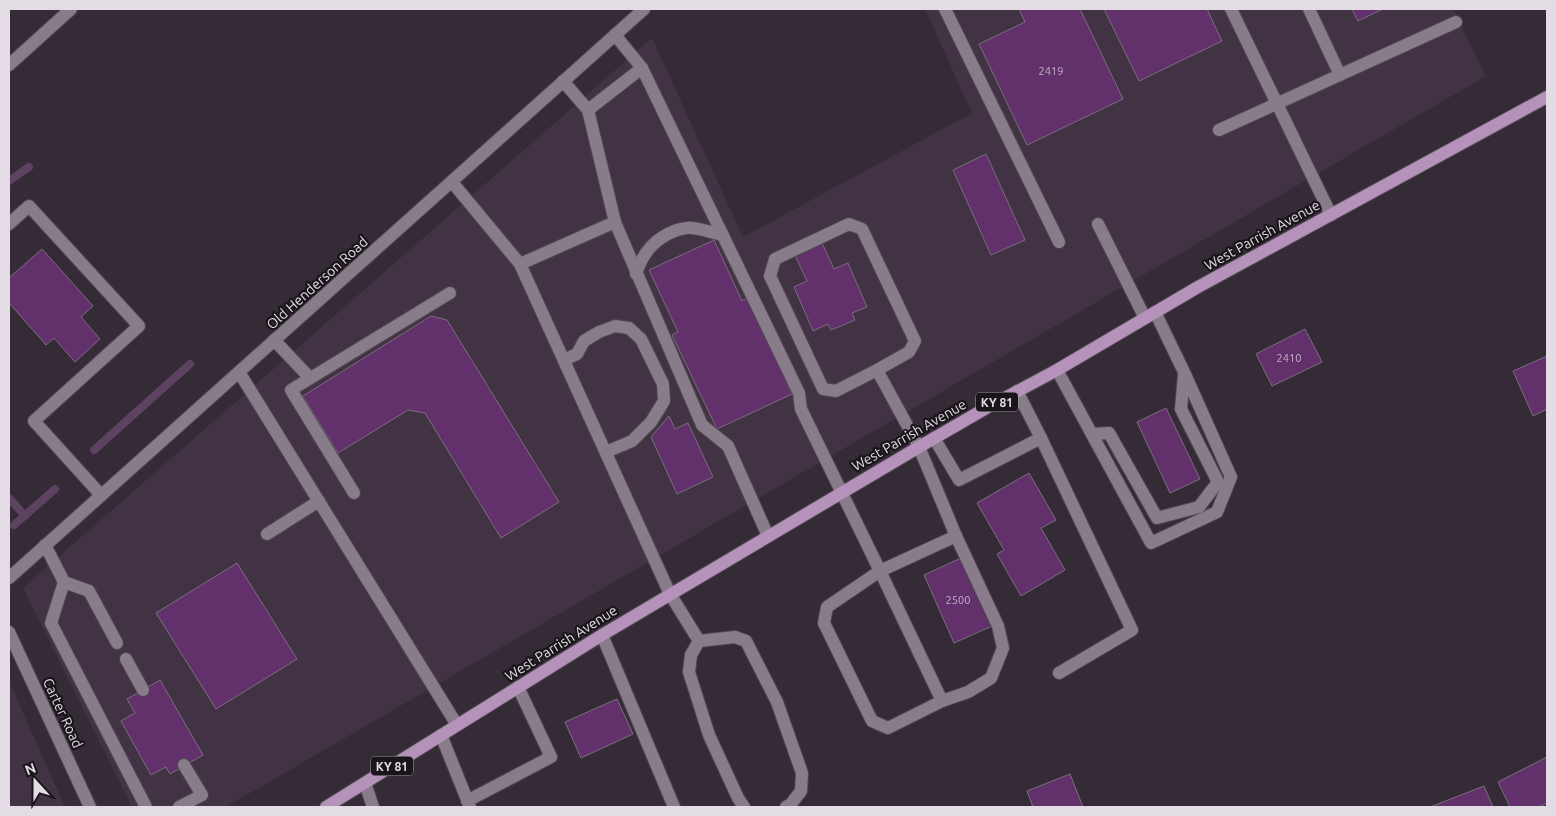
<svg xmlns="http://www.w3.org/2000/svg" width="1556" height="816" font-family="Ubuntu,sans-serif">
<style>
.built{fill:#413344}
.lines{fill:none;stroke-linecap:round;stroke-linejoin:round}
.stream{stroke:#5d4262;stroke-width:8}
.building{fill:#62316c;stroke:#7a6e7c}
.lane-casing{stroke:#504751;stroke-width:14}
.street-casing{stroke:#504751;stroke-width:14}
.secondary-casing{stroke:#504751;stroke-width:14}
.primary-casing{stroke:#504751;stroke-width:14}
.lane{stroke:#887c8a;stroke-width:12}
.street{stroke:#887c8a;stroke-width:12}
.secondary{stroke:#887c8a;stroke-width:12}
.primary{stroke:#b492ba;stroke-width:12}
.labels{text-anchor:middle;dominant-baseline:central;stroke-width:4.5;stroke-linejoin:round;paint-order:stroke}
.number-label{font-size:11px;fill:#c3b1c6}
.shield{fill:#1a151a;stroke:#a7a0a7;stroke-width:1}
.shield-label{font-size:12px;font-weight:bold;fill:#e3dce4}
.street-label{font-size:14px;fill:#e3dce4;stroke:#1a151a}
</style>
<rect width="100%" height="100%" fill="#352b37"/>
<!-- built -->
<g class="built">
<polygon points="925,9 1453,9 1486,76 226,807 132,807 23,588 652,38 743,237 972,113"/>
<polygon points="9,681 65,807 9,807"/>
</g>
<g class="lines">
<!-- stream -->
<g class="stream">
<polyline points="9,181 29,167"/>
<polyline points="94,450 190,364"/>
<polyline points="9,498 25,516"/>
<polyline points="14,525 55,489"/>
</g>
</g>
<!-- building -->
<g class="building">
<polygon points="1019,9 1080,9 1123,99 1027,145 979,44 1025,22"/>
<polygon points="1104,9 1207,9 1222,41 1139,81"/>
<polygon points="1352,9 1383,9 1358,21"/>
<polygon points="986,154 1025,240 991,255 953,170"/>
<polygon points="714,240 742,301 747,298 792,394 717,429 672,335 678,332 649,270"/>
<polygon points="822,243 834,269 848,263 867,307 852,313 855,320 831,330 828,324 813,331 794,287 807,281 795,255"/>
<polygon points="42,249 93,306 81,317 100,339 75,362 54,338 46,345 9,303 9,278"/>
<polygon points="431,316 447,320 559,502 501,538 425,413 408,410 338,453 303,396"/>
<polygon points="1305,329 1322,362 1272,386 1256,354"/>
<polygon points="1547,356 1547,409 1533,416 1513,371"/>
<polygon points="1166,408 1200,479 1170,493 1137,422"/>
<polygon points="669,416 675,429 688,423 713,477 677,494 651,437"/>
<polygon points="1029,473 1056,520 1041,528 1065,570 1021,596 997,554 1004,550 977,503"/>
<polygon points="961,558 992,626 954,643 924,575"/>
<polygon points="237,563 297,659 216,709 156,613"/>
<polygon points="160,680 203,755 170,774 166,767 151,775 121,721 135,713 127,699"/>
<polygon points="617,699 633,734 581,758 565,722"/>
<polygon points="1547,757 1547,803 1539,807 1510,807 1498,782"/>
<polygon points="1070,774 1083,807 1033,807 1027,791"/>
<polygon points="1484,786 1493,807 1430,807"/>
</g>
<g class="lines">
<defs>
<g id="lane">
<polyline points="945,9 1059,242"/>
<polyline points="1231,9 1331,215"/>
<polyline points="1309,9 1340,75"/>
<polyline points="615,35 642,68 799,393 801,409 880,571 827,607 824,623 872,721 888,728 942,701 880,571 956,536"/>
<polyline points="563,81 588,110 615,222 702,425 728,446 768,536"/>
<polyline points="588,110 642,68"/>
<polyline points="1219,130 1456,22"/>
<polyline points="452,182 520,264 670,594 699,641"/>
<polyline points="9,224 29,206 139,326 34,421 101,495"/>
<polyline points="1098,224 1145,318"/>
<polyline points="520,264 615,222"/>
<path d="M 636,274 C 643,252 655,238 677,230 C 682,229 687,227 692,228 C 703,229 713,233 723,235"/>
<polyline points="274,340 310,378"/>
<polyline points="564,360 577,354 584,341 599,332 615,326 629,328 641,339 663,384 664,401 651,422 632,441 606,452"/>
<polyline points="877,370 836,391 823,389 770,276 775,259 849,224 862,229 915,341 909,352 877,370 919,447 956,536 998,626 1003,648 991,678 968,692 942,701"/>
<polyline points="1057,370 1151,543 1217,512 1231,477 1184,372 1155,312"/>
<polyline points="239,372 457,725"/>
<polyline points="1017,391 1041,438 1132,630 1059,673"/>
<polyline points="1092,434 1109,433 1157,518 1199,507 1218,482 1181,409 1184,375"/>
<polyline points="934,438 959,480 1041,438"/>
<polyline points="354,493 291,390 450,293"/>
<polyline points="267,534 319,501"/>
<polyline points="45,545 64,582 89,591 117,643"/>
<polyline points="64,582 51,623 146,807"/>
<polyline points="602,635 674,807"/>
<polyline points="699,641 735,637 746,641 777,702 802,773 801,791 791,804 786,807"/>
<polyline points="699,641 691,655 689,672 709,735 738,798 744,807"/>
<polyline points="126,659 143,690"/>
<polyline points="441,735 470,807"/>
<polyline points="365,783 373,807"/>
<polyline points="467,801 551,757 518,687"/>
<polyline points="179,807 202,795 184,765"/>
</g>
<polyline id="street" points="9,578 644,9"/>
<g id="secondary">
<polyline points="9,65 71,9"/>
<polyline points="9,632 90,807"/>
</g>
<polyline id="primary" points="326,807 602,635 919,447 988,407 1057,370 1198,287 1547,97"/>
</defs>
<!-- lane casing -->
<use href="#lane" class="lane-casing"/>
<!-- street casing -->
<use href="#street" class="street-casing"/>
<!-- secondary casing -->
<use href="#secondary" class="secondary-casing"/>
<!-- primary casing -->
<use href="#primary" class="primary-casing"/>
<!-- lane -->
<use href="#lane" class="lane"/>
<!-- street -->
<use href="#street" class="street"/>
<!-- secondary -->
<use href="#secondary" class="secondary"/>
<!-- primary -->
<use href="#primary" class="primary"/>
</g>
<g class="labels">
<!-- number labels -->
<g class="number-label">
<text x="1051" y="71">2419</text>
<text x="1289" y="358">2410</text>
<text x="958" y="600">2500</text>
</g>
<!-- shield labels -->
<g class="shield">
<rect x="976" y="392.5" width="42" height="19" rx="4"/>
<rect x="371" y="756.5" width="42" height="19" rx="4"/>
</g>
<g class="shield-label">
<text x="997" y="402">KY 81</text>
<text x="392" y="766">KY 81</text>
</g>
<!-- street labels -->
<g class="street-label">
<text transform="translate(1262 235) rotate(-29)">West Parrish Avenue</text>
<text transform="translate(317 283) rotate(-42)">Old Henderson Road</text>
<text transform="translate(909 435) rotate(-30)">West Parrish Avenue</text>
<text transform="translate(561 643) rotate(-32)">West Parrish Avenue</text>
<text transform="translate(63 713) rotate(65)">Carter Road</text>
</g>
</g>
<!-- border -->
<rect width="1556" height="816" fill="none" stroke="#e3dce4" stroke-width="20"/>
<!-- north arrow -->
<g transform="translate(35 781) rotate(339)" stroke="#1a151a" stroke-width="4" paint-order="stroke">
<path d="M0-4L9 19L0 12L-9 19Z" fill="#e3dce4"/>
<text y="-8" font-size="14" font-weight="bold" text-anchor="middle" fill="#e3dce4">N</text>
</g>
</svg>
